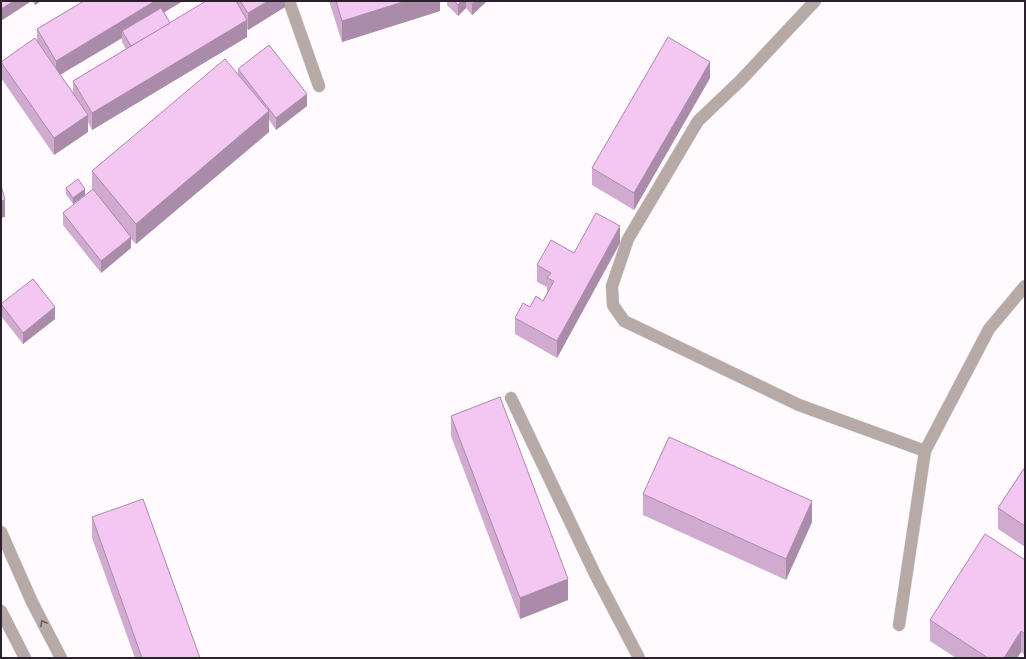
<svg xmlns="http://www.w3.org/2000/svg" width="1026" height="659" font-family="Ubuntu,sans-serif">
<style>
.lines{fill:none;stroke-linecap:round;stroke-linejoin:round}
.minor-casing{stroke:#dcd7dc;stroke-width:13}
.minor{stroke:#b7a9a5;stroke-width:12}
.wall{fill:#d1abcf;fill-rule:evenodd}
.shaded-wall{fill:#aa8ba9}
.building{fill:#f3c7f1;stroke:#aa8ba9}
.oneway{stroke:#695f61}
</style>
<rect width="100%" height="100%" fill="#fefafe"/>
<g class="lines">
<defs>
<g id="minor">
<polyline points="289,1 319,86"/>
<polyline points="815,1 740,81 698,121 628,239 612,286 613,305 624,321 799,405 925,451"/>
<polyline points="511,398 595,574 639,658"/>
<polyline points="1,532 32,602 61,658"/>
<polyline points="1,611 25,658"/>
<polyline points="899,625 925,451 989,329 1025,286"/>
</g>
</defs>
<!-- minor casing -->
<use href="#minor" class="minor-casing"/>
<!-- minor -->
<use href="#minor" class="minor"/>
</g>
<!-- wall -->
<g class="wall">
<polygon points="32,1 41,1 35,5"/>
<path d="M 84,1 L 183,1 L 164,12 L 170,23 L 206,1 L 285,1 L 285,7 L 248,30 L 247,29 L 247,37 L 92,130 L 88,122 L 88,132 L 54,155 L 1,78 L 1,62 L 37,41 L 37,29 ZM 122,38 L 122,42 L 126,49 L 73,81 L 73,94 L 60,75 Z"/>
<polygon points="329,1 440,1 440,11 342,42"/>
<polygon points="447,1 487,1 472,15 466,8 458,16 447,5"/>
<polygon points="238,69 307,106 276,130 269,120 269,132 136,244 131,239 131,248 101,273 63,225 63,213 92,190 92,171 238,75"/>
<polygon points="710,78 634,210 592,185 592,168"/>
<polygon points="66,188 85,195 73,204 66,194"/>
<polygon points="620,243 557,358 515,334 515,318 530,307 543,301 547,293 547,287 537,282 537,265 574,253"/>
<polygon points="1,304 55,319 23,344 1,316"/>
<polygon points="451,416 568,600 520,619 451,436"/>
<polygon points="1025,467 1025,547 998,529 998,508"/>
<polygon points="643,494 812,522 786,580 643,515"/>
<polygon points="92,517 200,658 135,658 92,538"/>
<polygon points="1025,560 1025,655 1021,652 1017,658 956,658 930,641 930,620"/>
</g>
<!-- shaded-wall -->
<g class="shaded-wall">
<polygon points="14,1 30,1 30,2 1,21 1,9"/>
<polygon points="35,1 41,1 35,5"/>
<polygon points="155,1 183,1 125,36 122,31 122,38 56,77 56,61"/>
<polygon points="268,1 285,1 285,7 248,30 248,13"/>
<polygon points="406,1 440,1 440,11 342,42 342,21"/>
<polygon points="461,1 466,1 466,8 458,16 458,5"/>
<polygon points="474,1 487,1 472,15 472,4"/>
<polygon points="247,20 247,37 92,130 92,113"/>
<polygon points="710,62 710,78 634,210 634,193"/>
<polygon points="307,94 307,106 276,130 276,118"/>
<polygon points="269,111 269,132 136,244 136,224"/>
<polygon points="88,115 88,132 54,155 54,138"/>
<polygon points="85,189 85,195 73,204 73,198"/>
<polygon points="5,200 5,217 1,218 1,201"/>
<polygon points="620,226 620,243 557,358 557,341"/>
<polygon points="131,237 131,248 101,273 101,261"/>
<polygon points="55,307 55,319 23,344 23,333"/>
<polygon points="812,501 812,522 786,580 786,559"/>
<polygon points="568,579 568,600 520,619 520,598"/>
<polygon points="1021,631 1021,652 1017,658 1004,658"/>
</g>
<!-- building -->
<g class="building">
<polygon points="1,1 14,1 1,9"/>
<polygon points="84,1 155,1 56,61 37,29"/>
<polygon points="206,1 236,1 247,20 92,113 73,81"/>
<polygon points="240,1 268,1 248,13"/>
<polygon points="336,1 406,1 342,21"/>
<polygon points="454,1 461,1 458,5"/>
<polygon points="469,1 474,1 472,4"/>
<polygon points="161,8 170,23 131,46 122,31"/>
<polygon points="668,37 710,62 634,193 592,168"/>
<polygon points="35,38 88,115 54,138 1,62"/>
<polygon points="269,45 307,94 276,118 238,69"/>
<polygon points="225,59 269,111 136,224 92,171"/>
<polygon points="78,179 85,189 73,198 66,188"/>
<polygon points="1,185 5,200 1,201"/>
<polygon points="93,189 131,237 101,261 63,213"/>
<polygon points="596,213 620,226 557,341 515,318 523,303 530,307 536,296 543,301 554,281 547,278 551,273 537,265 551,240 574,253"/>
<polygon points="33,279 55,307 23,333 1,304"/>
<polygon points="500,397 568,579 520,598 451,416"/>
<polygon points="669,437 812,501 786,559 643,494"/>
<polygon points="1025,467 1025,526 998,508"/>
<polygon points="143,499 200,658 142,658 92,517"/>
<polygon points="985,534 1025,560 1025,634 1021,631 1004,658 988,658 930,620"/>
</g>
<!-- one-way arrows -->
<defs><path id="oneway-chevron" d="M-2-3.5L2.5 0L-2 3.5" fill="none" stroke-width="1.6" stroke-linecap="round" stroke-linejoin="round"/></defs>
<use class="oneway" href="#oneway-chevron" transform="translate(43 623) rotate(-118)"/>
<!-- border -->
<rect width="1026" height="659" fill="none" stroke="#2a222a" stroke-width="4"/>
</svg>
